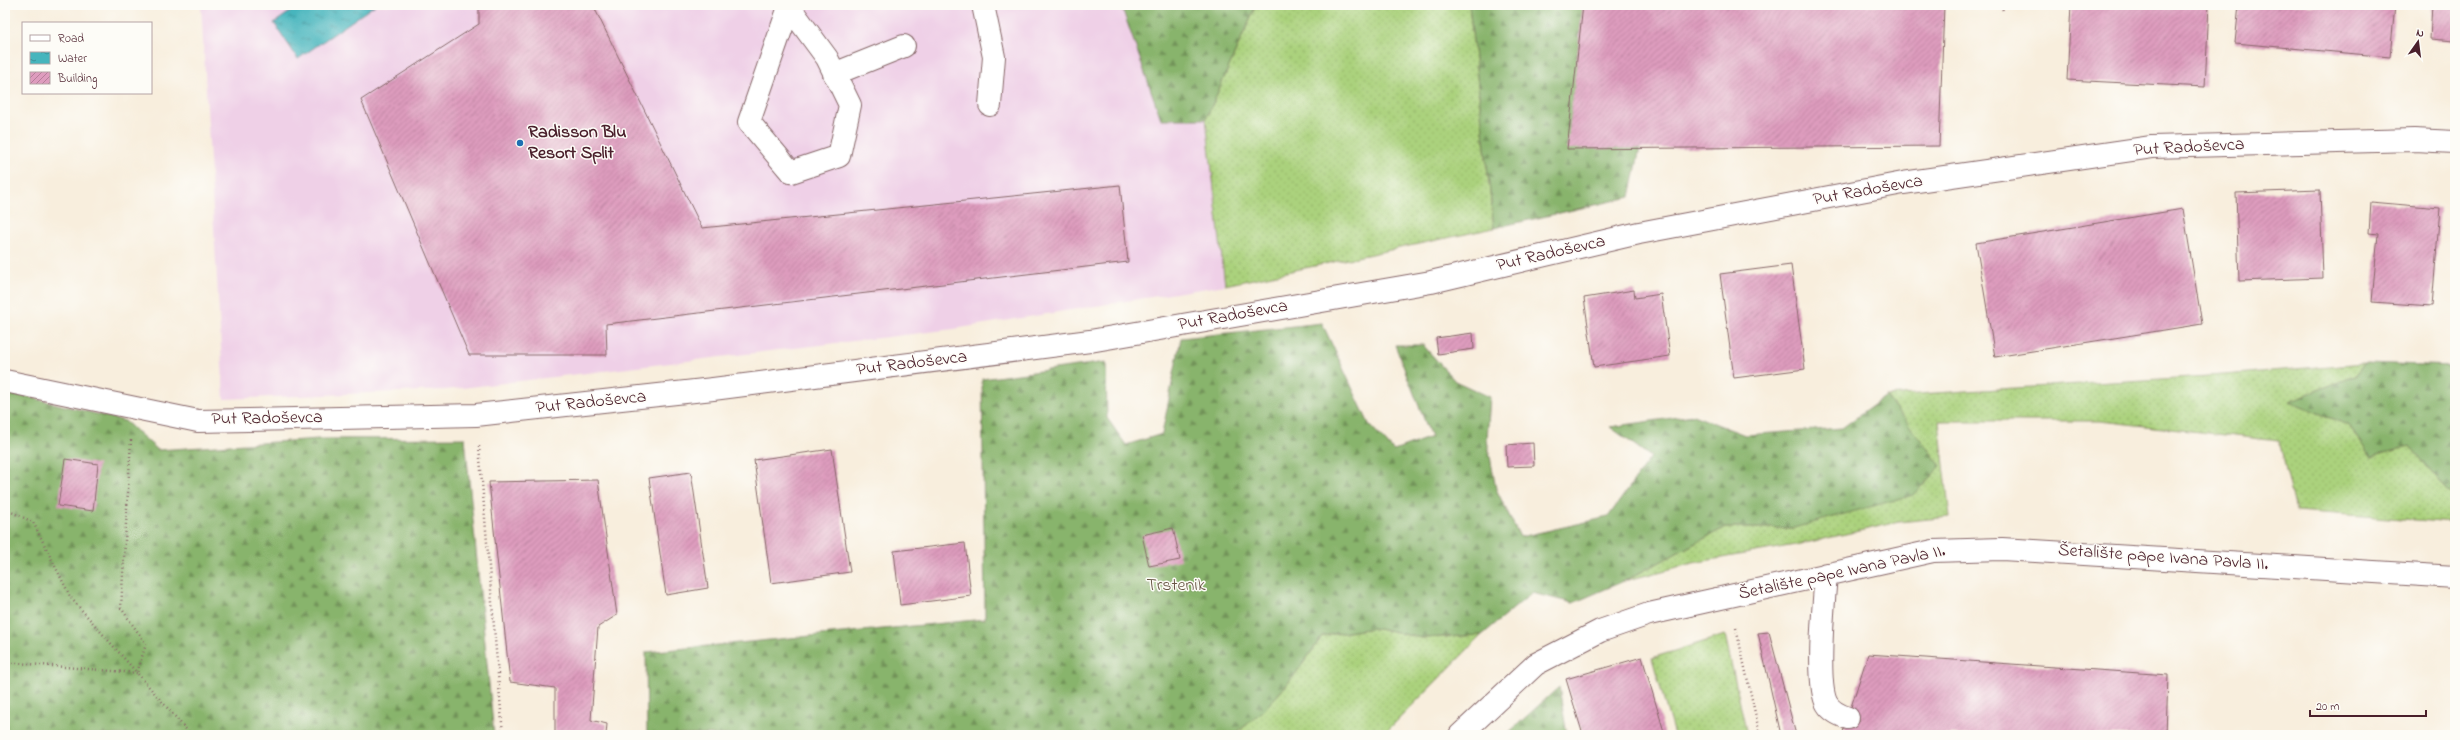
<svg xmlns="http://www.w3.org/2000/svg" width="2460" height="740" font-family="'Indie Flower',sans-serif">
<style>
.built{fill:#efd0e7}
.grass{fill:url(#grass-dots);stroke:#7a7854}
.forest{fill:url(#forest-firs);stroke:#696a4c}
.water{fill:url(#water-ripples);stroke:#486a74}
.building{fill:url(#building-hatch)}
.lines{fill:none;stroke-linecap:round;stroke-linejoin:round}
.minor-casing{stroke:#876769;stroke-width:24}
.path{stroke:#876769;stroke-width:2.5;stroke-dasharray:1 3;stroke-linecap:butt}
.minor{stroke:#fff;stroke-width:22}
.poi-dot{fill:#1f6fb2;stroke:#fdfcf7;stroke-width:1.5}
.labels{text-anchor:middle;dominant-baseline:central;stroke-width:3;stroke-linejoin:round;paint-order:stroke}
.poi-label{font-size:18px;font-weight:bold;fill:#4a1f2b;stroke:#fdfcf7;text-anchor:start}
.street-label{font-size:18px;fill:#4a1f2b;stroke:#fdfcf7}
.park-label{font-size:18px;fill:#675544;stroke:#fdfcf7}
</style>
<defs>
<pattern id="grass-dots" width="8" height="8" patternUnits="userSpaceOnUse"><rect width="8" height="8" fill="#abd27d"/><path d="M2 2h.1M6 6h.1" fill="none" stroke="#95b46c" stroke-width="1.8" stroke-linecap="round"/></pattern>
<pattern id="forest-firs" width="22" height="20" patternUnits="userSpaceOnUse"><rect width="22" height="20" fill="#88b46c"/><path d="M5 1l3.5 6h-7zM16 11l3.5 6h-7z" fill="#719259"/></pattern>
<pattern id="water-ripples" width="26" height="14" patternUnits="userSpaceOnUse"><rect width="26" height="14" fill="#46b5bd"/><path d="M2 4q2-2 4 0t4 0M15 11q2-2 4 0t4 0" fill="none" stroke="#3c939a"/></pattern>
<pattern id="building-hatch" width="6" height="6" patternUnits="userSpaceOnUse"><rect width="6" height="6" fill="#de9cbe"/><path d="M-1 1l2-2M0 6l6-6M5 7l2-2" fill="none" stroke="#b67f9b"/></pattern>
</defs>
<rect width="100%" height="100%" fill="#fdfcf7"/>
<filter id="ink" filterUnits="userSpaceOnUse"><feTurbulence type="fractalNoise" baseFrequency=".025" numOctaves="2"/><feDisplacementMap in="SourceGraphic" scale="8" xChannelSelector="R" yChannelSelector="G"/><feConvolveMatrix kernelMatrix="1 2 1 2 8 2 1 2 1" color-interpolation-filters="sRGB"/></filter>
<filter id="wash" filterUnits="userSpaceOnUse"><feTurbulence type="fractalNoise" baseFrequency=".012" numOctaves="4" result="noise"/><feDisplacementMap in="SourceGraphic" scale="16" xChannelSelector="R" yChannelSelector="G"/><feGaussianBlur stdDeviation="0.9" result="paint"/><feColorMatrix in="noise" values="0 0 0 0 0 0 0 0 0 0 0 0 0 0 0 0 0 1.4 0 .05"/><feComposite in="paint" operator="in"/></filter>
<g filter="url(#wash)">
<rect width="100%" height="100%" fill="#f8eedd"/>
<!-- built -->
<polygon class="built" points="201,5 1121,5 1161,119 1206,119 1225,285 954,329 445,390 224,399"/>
<!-- grass -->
<g class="grass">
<polygon points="1256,5 1469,5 1494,228 1225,285 1206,119"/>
<polygon points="2364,363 2357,375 2290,401 2348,425 2371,457 2410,446 2448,491 2455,494 2455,523 2296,511 2279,441 2100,421 1939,421 1950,517 1899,522 1801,544 1693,563 1624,581 1724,528 1794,528 1941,466 1886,396 2224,375"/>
<path d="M 1373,628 L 1422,638 L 1482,635 L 1383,735 L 1233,735 C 1271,708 1297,674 1322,636 Z"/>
<polygon points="1725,635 1747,735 1674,735 1652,658"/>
</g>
<!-- forest -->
<g class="forest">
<polygon points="1121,5 1256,5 1206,119 1161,119"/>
<polygon points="1469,5 1583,5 1568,148 1640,148 1630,197 1494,228"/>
<path d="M 1322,323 L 1369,424 L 1394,451 L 1431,437 L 1395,345 L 1423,345 L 1455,381 L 1490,397 L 1487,440 L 1496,489 L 1520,537 L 1608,517 L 1651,457 L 1610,427 L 1693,415 L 1745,435 L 1842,428 L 1886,396 L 1941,466 L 1913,495 L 1794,528 L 1724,528 L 1624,581 L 1573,603 L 1532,593 L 1482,635 L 1422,638 L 1373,628 L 1322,636 C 1297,674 1271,708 1233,735 L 647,735 L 646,652 L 985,619 L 982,379 L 1106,362 L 1107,418 L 1126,445 L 1162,434 L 1181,338 Z"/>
<polygon points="2364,363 2455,366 2455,494 2448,491 2410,446 2371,457 2348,425 2289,401 2357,375"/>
<polygon points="5,391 125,421 158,450 318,439 465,438 494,735 7,735 5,732"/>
<polygon points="1559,687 1567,735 1506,735"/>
</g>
<!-- water -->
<polygon class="water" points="300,5 375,5 298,59 274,23"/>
<g id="blocks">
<!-- building -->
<g class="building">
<polygon points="479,5 593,5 702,228 1120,185 1128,262 606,324 607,355 469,355 361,100 479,24"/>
<polygon points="1583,5 1944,5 1939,146 1567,149"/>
<polygon points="2071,5 2209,5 2205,87 2067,80"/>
<polygon points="2239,5 2395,5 2390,57 2235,43"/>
<polygon points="2432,5 2455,5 2455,41 2430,39"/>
<polygon points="2320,190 2323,278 2239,281 2236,193"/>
<polygon points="2371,202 2440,208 2432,306 2372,302 2378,234 2369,233"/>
<polygon points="2183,209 2202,324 1995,357 1976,243"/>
<polygon points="1791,265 1805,369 1734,378 1720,274"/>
<polygon points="1634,290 1635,298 1661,294 1670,356 1594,367 1584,298"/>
<polygon points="1473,333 1474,349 1438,354 1436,338"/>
<polygon points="1533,443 1534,466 1507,467 1506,445"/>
<polygon points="832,449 850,572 771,583 754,460"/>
<polygon points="65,459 98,464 93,511 58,506"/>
<polygon points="691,472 708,588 666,595 649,478"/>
<polygon points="598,480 617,615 598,627 591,720 607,724 606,735 555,735 555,688 510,682 489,482"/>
<polygon points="1173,528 1180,560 1149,566 1142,535"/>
<polygon points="965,543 971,596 900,605 894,551"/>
<polygon points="1769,632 1796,735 1781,735 1758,633"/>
<polygon points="1868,654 2168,675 2166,735 1842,735"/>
<polygon points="1642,657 1665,735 1583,735 1566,679"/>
</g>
</g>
</g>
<g filter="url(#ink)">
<use href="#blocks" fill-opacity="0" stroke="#876769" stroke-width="1"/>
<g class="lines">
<defs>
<g id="minor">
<polyline points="788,5 827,58 850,105 839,156 791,172 749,122 789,7"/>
<polyline points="983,5 994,57 990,105"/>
<polyline points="834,74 904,46"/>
<polyline points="5,381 198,421 476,415 713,389 1090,341 1431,282 1639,233 1903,183 2152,147 2414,140 2455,142"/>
<path d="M 1826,574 C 1824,602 1816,679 1826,702 C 1830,711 1839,715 1848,718"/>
<polyline points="1460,735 1536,664 1600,631 1649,614 1933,551 2002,549 2455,577"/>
</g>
</defs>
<!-- minor casing -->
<use href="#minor" class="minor-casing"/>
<!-- path -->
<g class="path">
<polyline points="2002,5 2003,12"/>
<polyline points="131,440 121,608 146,644 137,673 191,735"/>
<polyline points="479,446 503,735"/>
<polyline points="5,509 33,522 71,598 137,673 5,662"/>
<polyline points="1736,628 1760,735"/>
</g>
<!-- minor -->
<use href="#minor" class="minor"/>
</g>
</g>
<!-- markers -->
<circle class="poi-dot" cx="520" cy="143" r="4"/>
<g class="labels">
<!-- poi labels -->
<g class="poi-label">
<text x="528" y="133">Radisson Blu<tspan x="528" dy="21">Resort Split</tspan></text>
</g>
<!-- street labels -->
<g class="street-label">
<text transform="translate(2189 148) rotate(-3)">Put Radoševca</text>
<text transform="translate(1868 191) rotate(-10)">Put Radoševca</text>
<text transform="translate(1551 254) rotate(-13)">Put Radoševca</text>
<text transform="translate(1233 316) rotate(-10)">Put Radoševca</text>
<text transform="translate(912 364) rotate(-7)">Put Radoševca</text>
<text transform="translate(591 403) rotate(-6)">Put Radoševca</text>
<text transform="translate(267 419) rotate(-1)">Put Radoševca</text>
<text transform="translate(2163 558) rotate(4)">Šetalište pape Ivana Pavla II.</text>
<text transform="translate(1842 573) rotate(-12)">Šetalište pape Ivana Pavla II.</text>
</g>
<!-- park labels -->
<g class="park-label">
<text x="1176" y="586">Trstenik</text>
</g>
</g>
<!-- margin -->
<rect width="2460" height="740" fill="none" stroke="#fdfcf7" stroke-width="20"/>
<!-- legend -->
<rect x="22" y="22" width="130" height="72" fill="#fdfcf7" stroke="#b5a4a5"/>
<rect x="30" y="35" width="20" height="6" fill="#ffffff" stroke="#b5a4a5"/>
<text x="58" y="42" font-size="12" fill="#4a1f2b">Road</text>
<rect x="30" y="52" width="20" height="12" fill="url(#water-ripples)" stroke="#b5a4a5"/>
<text x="58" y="62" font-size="12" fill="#4a1f2b">Water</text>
<rect x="30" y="72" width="20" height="12" fill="url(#building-hatch)" stroke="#b5a4a5"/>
<text x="58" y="82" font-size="12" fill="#4a1f2b">Building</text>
<!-- north arrow -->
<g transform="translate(2418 42) rotate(14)" stroke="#fdfcf7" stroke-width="3" paint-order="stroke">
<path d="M0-3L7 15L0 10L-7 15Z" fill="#4a1f2b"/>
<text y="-6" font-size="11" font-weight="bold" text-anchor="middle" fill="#4a1f2b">N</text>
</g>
<!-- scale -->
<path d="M2310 710v6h116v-6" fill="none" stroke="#4a1f2b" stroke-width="2"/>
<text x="2316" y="710" font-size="12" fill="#4a1f2b" stroke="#fdfcf7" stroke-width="3" paint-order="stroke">20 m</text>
</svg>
